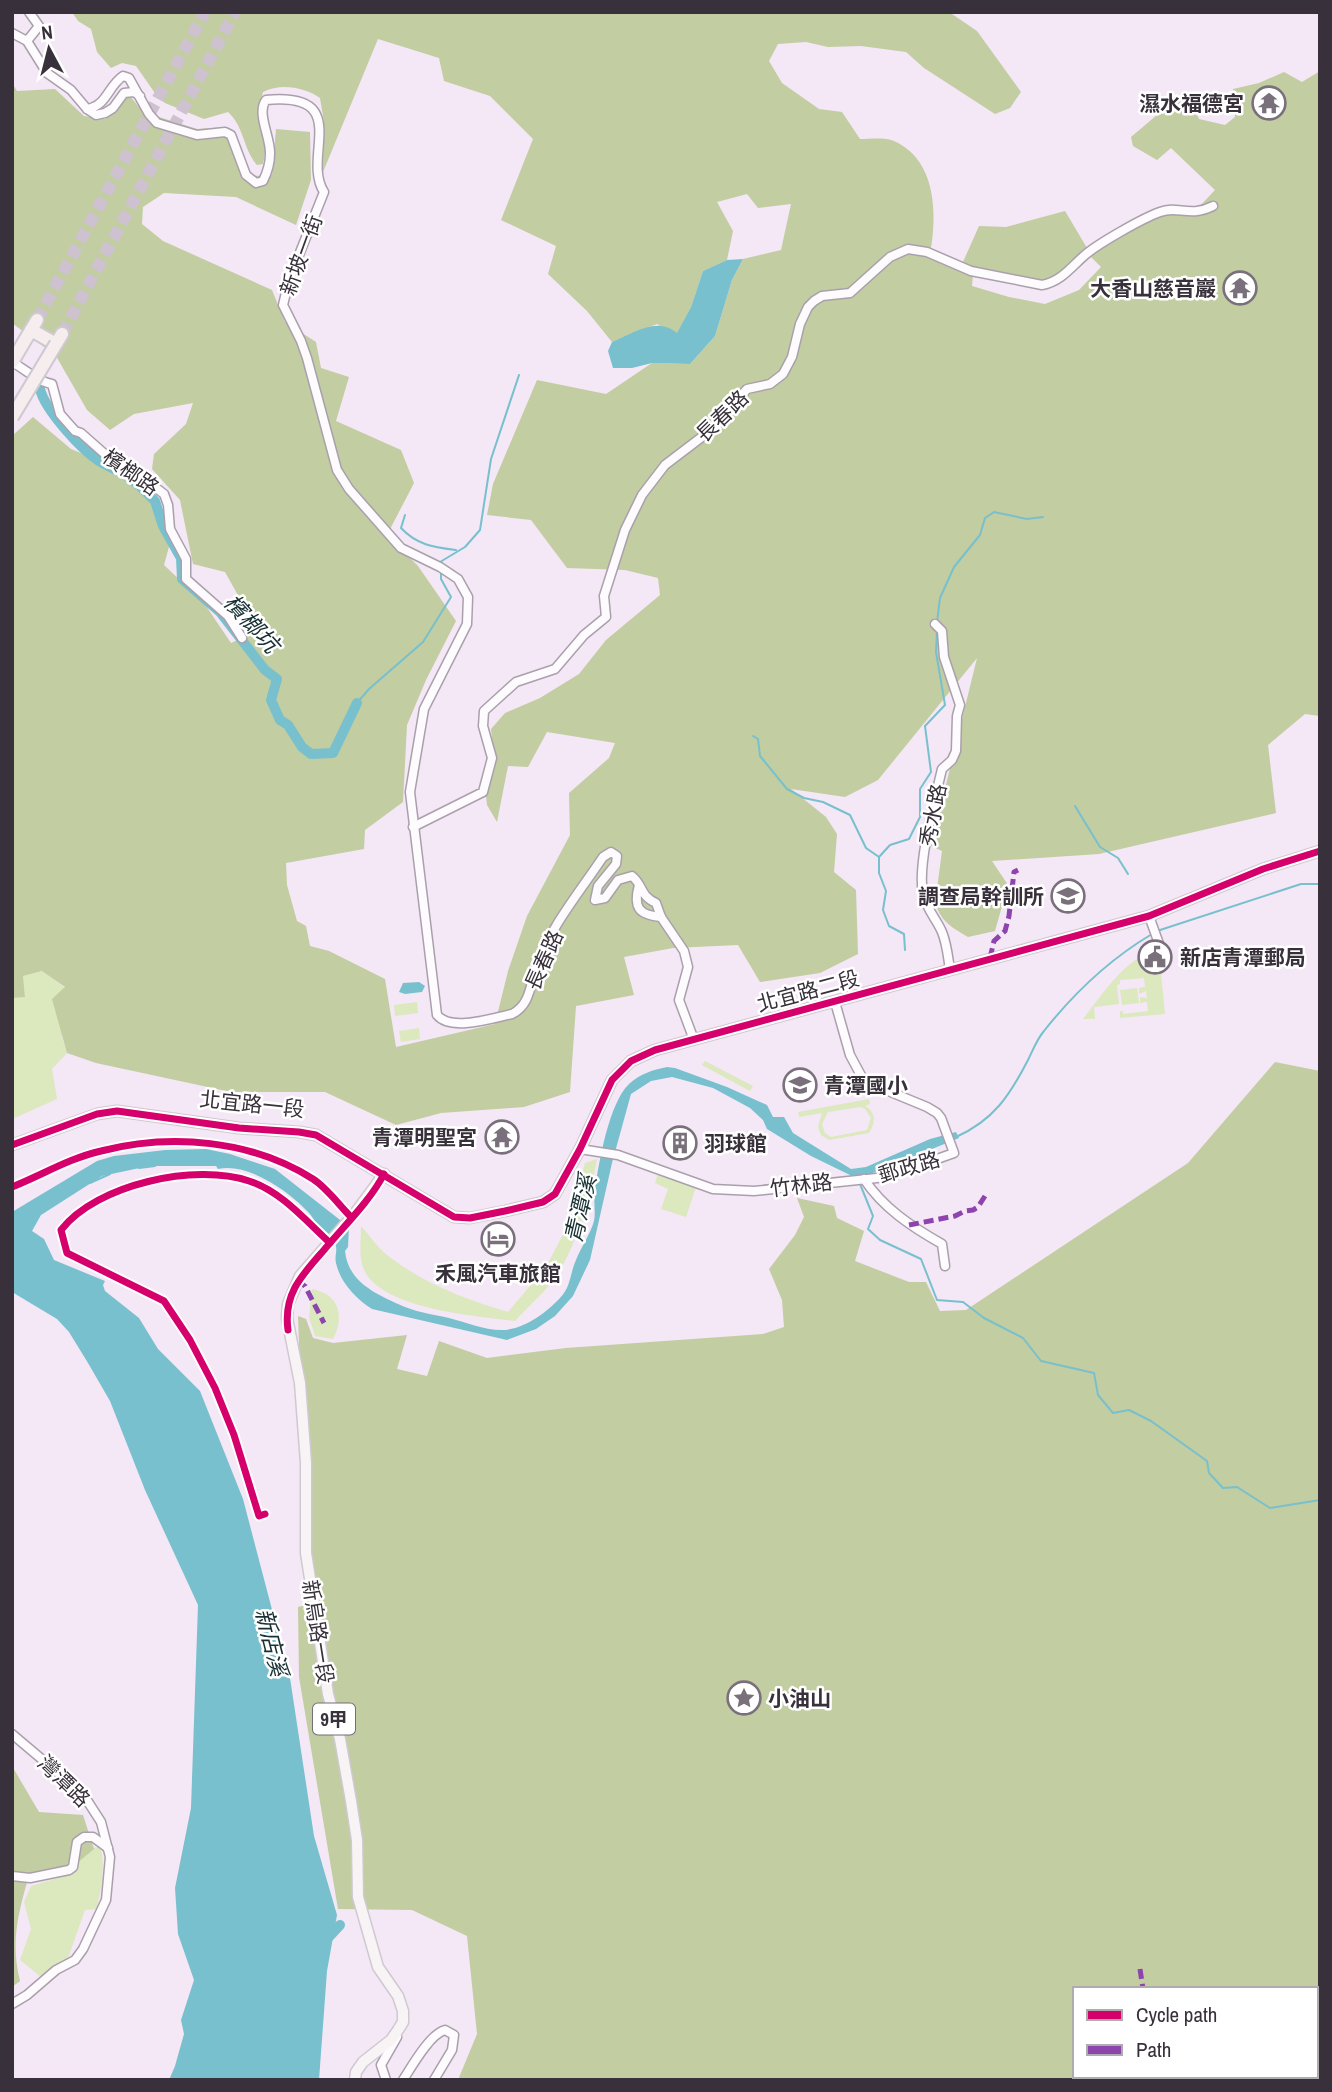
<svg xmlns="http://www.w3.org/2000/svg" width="1332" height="2092" font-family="'Archivo Narrow','Noto Sans TC',sans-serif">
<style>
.green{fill:#dce8be;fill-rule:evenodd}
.forest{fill:#c2cda1;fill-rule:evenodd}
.water{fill:#78c0cd}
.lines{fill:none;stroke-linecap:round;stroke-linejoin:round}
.stream{stroke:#78c0cd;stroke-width:2}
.river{stroke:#78c0cd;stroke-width:10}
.highway-tunnel{stroke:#cec2d0;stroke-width:12;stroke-dasharray:12 6;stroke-linecap:butt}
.minor-casing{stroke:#aaa0ac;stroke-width:11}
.major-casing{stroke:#cfc9d1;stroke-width:13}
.highway-casing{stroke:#cfc9d1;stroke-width:16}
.minor{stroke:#fdfbfe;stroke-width:8}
.major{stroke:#f8f3f4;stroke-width:10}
.highway{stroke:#f6edee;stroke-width:12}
.highway-bridge-casing{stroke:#cfc9d1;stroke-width:16;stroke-linecap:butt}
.highway-bridge{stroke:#f6edee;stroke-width:12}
.quiet{stroke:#8e44ad;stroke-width:5;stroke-dasharray:10 5;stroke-linecap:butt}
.cycleway-casing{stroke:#fff;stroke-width:11}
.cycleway{stroke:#d6006c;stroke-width:7}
.labels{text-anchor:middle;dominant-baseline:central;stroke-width:5;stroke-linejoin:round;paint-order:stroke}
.shield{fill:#fff;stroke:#746e75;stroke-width:2}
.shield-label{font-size:19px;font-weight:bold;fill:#38303a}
.poi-label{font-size:21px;font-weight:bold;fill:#38303a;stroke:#fff;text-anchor:end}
.street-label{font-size:21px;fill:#38303a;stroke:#fff}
.water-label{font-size:23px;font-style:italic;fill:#193134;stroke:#fff}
</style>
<rect width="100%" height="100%" fill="#f4e7f6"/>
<!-- green -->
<g class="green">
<path d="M 1153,952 L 1153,960 L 1158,960 L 1157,952 L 1159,953 L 1165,1014 L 1120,1018 L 1120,1011 L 1123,1011 L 1123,1014 L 1148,1011 L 1147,1002 L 1140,1003 L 1140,997 L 1147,998 L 1146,991 L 1139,994 L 1139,988 L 1145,987 L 1144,978 L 1120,980 L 1120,984 L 1117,985 L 1119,1004 L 1094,1007 L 1095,1019 L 1083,1019 C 1100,998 1125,958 1153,952 Z"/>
<polygon points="43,971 65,988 62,1037 67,1053 52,1069 57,1099 12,1119 12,998 25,996 23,976"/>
<polygon points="1137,988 1139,1003 1122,1005 1120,990"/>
<polygon points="417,1002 418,1013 395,1016 394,1005"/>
<polygon points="419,1028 420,1039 401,1042 399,1031"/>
<polygon points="705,1061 753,1086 750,1091 702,1065"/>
<path d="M 869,1099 L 870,1104 L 865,1106 C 876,1112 876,1123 869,1133 L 829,1140 L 821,1135 L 818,1127 L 822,1113 L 799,1117 L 798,1112 ZM 860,1107 L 865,1109 L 871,1118 L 867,1130 L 831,1137 L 825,1133 L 822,1124 L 828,1112 Z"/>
<path d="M 597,1159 C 590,1197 579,1238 559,1272 C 548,1290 529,1305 515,1321 C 477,1316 373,1309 362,1264 C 359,1253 361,1238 361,1226 C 370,1236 379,1250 391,1258 C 425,1284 467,1300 508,1312 L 546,1267 L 569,1223 L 585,1163 Z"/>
<polygon points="658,1174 696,1187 686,1217 661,1209 668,1189 655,1183"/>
<path d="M 312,1289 C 339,1294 345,1316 333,1339 L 315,1336 L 309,1317 Z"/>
<path d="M 100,1847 C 106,1859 101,1896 96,1909 L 85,1910 L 67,1961 L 41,1977 L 20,1960 L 31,1929 L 24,1902 L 31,1886 L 74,1873 L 83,1849 Z"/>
</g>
<!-- forest -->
<g class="forest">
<path d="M 72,12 L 949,12 L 977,31 L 1021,92 L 1010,108 L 995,114 L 924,68 L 906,52 L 861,46 L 828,47 L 806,42 L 778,44 L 769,61 L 782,83 L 819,109 L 842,112 L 860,139 C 870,139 885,137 894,141 C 935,159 937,210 931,248 L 963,262 L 979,226 L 1006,227 L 1065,211 L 1087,248 L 1161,207 L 1200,206 L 1215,190 L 1171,148 L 1157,160 L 1133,146 L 1131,137 L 1177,98 L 1189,96 L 1199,119 L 1225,125 L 1235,117 L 1233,89 L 1259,83 L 1284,72 L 1302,82 L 1320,71 L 1320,716 L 1305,714 L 1268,745 L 1276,813 L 1099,854 L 992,861 L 1008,885 L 995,931 L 968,937 C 942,922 941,919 930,891 L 937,889 L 942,851 L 931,846 L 977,658 L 878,780 L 845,797 L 791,789 L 826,817 L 837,834 L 834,872 L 856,890 L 858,954 L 820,973 L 760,982 L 738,945 L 673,948 L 624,957 L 634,995 L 576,1006 L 570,1092 L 524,1107 L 441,1113 L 396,1125 L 325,1092 L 231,1092 L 96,1063 L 67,1053 L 52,999 L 65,987 L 42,971 L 23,976 L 25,997 L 12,998 L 12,436 L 33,417 L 71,449 L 100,461 L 149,489 L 170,543 L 164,565 L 204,603 L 231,643 L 258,631 L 225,572 L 193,564 L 180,500 L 152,469 L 154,454 L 186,424 L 193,403 L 134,414 L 110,430 L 87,410 L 56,356 L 12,323 L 12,83 L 17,91 L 55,89 L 84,116 L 105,119 L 125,97 L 130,96 L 143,112 L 197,129 L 226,127 L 239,163 L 252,176 L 272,175 L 276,129 L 310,132 L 311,180 L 296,225 L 236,197 L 164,193 L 143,207 L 142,224 L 163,241 L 272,290 L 285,322 L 316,342 L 321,368 L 349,377 L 336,421 L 401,450 L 414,483 L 387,535 L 418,566 L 456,621 L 426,680 L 407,725 L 403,802 L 365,830 L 364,849 L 286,863 L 287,885 L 297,921 L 306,926 L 310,946 L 329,951 L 385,979 L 396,1047 L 495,1024 L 508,971 L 527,916 L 570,835 L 569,793 L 609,758 L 615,743 L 547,732 L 528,767 L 508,766 L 497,822 L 487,805 L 485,787 L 494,759 L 491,729 L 505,713 L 540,698 L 579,674 L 606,640 L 660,595 L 658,578 L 625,570 L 567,568 L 531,520 L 487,515 L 493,484 L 537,380 L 606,394 L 652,363 L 690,364 L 715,336 L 732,280 L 743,259 L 781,250 L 791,204 L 758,208 L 747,194 L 717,202 L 733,231 L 727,260 L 703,271 L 691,307 L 677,334 L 657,324 L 612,342 L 587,311 L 548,274 L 556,246 L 501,220 L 533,139 L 490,96 L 444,81 L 439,58 L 378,39 L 323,172 L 324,122 L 320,98 C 304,87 281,83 263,92 C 258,108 265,115 266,130 C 267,142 265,153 263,164 L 257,165 C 243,149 244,126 228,112 L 204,119 L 165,103 L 157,96 L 136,66 L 122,63 L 111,68 L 97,52 L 91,29 L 78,21 ZM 1091,257 L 1101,267 L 1079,290 L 1045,304 L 1009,297 L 972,286 L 973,275 L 1048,289 L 1065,280 Z"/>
<path d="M 1275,1062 L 1320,1071 L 1320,2080 L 458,2080 L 477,2034 L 467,1936 L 412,1910 L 338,1909 L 299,1677 L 298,1607 L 317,1602 L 306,1547 L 298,1316 L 306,1319 L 313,1338 L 333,1343 L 407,1335 L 397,1369 L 427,1376 L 439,1341 L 487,1358 L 566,1348 L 763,1334 L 784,1327 L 782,1300 L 769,1269 L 795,1235 L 804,1217 L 797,1198 L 834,1206 L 837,1218 L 864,1231 L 855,1261 L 909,1282 L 926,1282 L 940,1311 L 966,1310 L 1188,1163 ZM 1075,1989 L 1316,1989 L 1316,2076 L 1075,2076 Z"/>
<path d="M 12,1766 L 39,1812 L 83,1815 L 94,1849 L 64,1874 L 27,1882 C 17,1918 11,1945 20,1981 L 12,1987 Z"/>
</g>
<!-- water -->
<g class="water">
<path d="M 743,259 L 732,280 L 715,336 L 690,364 L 652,363 L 632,368 L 613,368 L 608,351 L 612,342 C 634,333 657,316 677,333 L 691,307 L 703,271 L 727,260 Z"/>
<polygon points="419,982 425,986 422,992 405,994 399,992 403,983"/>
<path d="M 667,1067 L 675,1068 L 727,1087 L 767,1105 L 773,1117 L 784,1117 L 793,1133 L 851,1169 L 866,1167 L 930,1139 L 956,1132 L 959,1138 L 868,1175 L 852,1176 L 811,1156 L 767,1129 L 763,1120 L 750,1108 L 713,1088 L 672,1077 L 651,1081 L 631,1094 L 612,1163 L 590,1260 L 573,1296 L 555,1316 L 536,1329 L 507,1340 L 372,1309 C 356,1299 340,1282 336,1263 C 334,1255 339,1249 334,1242 C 331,1237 325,1235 321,1231 C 316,1226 314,1218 309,1213 C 290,1192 248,1162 218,1169 L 216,1166 L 149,1166 L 102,1176 L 41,1215 L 32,1231 L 44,1239 L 54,1260 L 105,1281 L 103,1285 L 105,1291 L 139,1318 L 158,1349 L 200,1391 L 243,1499 L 290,1678 L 314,1836 L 337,1915 L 327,1971 L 319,2080 L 169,2080 L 175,2066 L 184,2034 L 181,2020 L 194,1980 L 178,1934 L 175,1888 L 191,1808 L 198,1605 L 145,1490 L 110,1401 L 88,1363 L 69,1332 L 57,1319 L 12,1292 L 12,1212 L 97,1161 L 114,1156 L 165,1150 L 206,1149 L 230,1154 L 275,1169 L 349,1227 L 348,1247 L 345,1251 C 348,1281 374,1293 398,1304 C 415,1312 431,1314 449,1318 C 465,1322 484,1330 501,1330 C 523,1330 545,1314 560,1298 C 571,1287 570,1273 576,1260 C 581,1247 590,1235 594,1221 C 596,1211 593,1200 595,1189 C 599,1162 609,1103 629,1084 C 640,1074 652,1070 667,1067 Z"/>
</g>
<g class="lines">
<!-- stream -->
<g class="stream">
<path d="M 405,515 L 401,528 C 417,545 433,547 456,550"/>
<polyline points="440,562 465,547 480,530 491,459 519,375"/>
<polyline points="937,622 940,598 954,567 980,535 985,518 994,512 1027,519 1043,517"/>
<polyline points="357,703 369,689 423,642 451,597 441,579 441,572"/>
<polyline points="753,736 758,739 760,756 787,789 804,798 823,802 850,815 866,848 879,857"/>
<polyline points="1075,806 1100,847 1118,858 1128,874"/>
<polyline points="1157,931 1301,884 1320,884"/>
<polyline points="905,950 904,934 889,926 883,910 886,891 879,873 879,857 890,845 909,839 920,817 920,789 931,772 925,726 945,705 936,652 937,631"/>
<path d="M 956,1137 C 994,1120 1010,1095 1028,1060 C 1033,1050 1037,1039 1044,1031 C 1074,993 1110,959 1152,934"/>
<polyline points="139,1168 155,1166"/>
<polyline points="90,1183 110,1174"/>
<polyline points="860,1184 873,1216 868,1229 880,1240 921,1259 937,1300 963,1302 984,1318 1023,1338 1041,1361 1094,1373 1098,1395 1113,1413 1129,1410 1151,1421 1207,1461 1209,1473 1223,1488 1237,1487 1270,1508 1320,1500"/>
</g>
<!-- river -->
<g class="river">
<path d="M 40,389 C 45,410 81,449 99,461 C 112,469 126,473 137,484"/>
<polyline points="141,487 155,501 163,526 181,558 182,579 220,612 265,670 277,679 271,700 280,720 288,725 302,747 311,754 333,753 357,703"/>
<polyline points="327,1939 340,1925"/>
</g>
<!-- highway-tunnel -->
<g class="highway-tunnel">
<polyline points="37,320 205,12"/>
<polyline points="62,334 235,12"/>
</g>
<defs>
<g id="minor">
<polyline points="12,33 27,41 47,73 71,90 87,109 96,115 105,113 113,108 124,93 134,92 140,96"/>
<polyline points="27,41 39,26 29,12"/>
<path d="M 87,109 C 107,106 108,86 123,76 L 129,78 L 149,114 L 157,123 L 197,135 L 225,132 L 231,135 L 246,175 L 256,183 L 263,181 C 267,173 270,164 270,154 C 271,138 256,113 266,100 C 354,92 301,157 324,192 L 289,280 L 283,305 L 301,341 L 307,358 L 337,470 L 349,489 L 401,548 L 440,567 L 458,579 L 468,597 L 467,624 L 424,709 L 410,792 L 437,1015 C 451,1032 493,1018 512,1014 C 530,1005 530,986 536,968 C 548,930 581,890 603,857 L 611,852 L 617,856 L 616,864 L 598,886 L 595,900 L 605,898 L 618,880 L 632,876 C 644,886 639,895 656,903 L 661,917 L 684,951 L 688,967 L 679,1000 L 694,1040"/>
<path d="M 12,362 C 25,369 38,382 52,384 L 60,414 L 75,431 L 81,433 L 107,456 L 117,458 L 164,494 L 168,505 L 170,529 L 186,559 L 186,579 L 228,616 L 242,638"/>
<path d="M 935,624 L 942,631 L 944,657 L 960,705 L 957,716 L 956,751 L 952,760 L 942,769 C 935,799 917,865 923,893 C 926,909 936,918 942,932 C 947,944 948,957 950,970"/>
<path d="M 413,827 L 483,792 L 492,758 L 483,726 L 484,711 L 516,682 L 555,669 L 584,635 L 606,617 L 604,596 L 625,530 L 642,495 L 665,465 L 711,430 L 747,389 L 770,384 L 783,374 L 792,357 L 800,324 L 808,307 L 814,301 L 822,296 L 850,293 L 890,257 L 908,249 L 927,252 L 971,271 L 1042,285 C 1061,282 1072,266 1085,255 C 1099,243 1143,218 1160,212 C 1178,205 1189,218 1213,206"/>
<path d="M 639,885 C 633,907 638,915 661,917"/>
<polyline points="1149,916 1162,952"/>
<polyline points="580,1149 618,1155 713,1189 754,1191 886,1177 954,1153 941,1118 937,1113 927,1107 864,1081 850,1055 835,1002"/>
<path d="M 864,1179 C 883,1208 912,1227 942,1244 L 945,1266"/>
<polyline points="12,1734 83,1794 101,1822 110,1857 106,1900 83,1949 75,1960 56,1970 27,1995 12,2004"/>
<polyline points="12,1876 30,1878 69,1870 73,1867 77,1842 84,1837 93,1837 108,1848"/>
<polyline points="386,2080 381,2065 397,2037"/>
<path d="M 403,2080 C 412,2066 430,2034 445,2030 L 454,2035 L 452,2050 L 434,2080"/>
</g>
<g id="major">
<polyline points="12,1145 97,1114 117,1111 239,1128 299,1132 316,1135 454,1217 470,1218 505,1211 543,1202 555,1194 580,1149 612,1080 631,1061 655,1050 1149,916 1263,869 1320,851"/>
<polyline points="355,2080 356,2072 363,2062 391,2040 398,2030 403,2022 403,2011 398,1996 378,1967 358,1897 357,1840 351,1801 340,1739 328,1694 306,1553 306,1463 300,1383 287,1318 288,1304 300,1276 356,1212 384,1174"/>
</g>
<g id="highway">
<polyline points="31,330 56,344 62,334"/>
<polyline points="12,362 37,320"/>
</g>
</defs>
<!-- minor casing -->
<use href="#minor" class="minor-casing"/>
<!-- major casing -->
<use href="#major" class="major-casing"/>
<!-- highway casing -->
<use href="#highway" class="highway-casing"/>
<!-- minor -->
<use href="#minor" class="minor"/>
<!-- major -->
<use href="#major" class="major"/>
<!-- highway -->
<use href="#highway" class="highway"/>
<defs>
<polyline id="highway-bridge" points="12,417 56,344"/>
</defs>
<!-- highway-bridge casing -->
<use href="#highway-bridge" class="highway-bridge-casing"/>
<!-- highway-bridge -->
<use href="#highway-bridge" class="highway-bridge"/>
<!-- quiet -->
<g class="quiet">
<polyline points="990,958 994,941 1005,931 1009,916 1014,872 1018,870"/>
<polyline points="909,1225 955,1216 965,1211 973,1210 978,1207 985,1196"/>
<polyline points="297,1281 305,1286 324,1323"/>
<polyline points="1140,1969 1143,1989"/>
</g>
<defs>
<g id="cycleway">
<polyline points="12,1145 97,1114 117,1111 239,1128 299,1132 316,1135 454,1217 470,1218 505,1211 543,1202 555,1194 580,1149 612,1080 631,1061 655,1050 1149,916 1263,869 1320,851"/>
<path d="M 12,1187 C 42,1175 70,1158 101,1151 C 171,1133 252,1140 313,1179 C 327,1188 339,1205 351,1217"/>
<path d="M 288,1330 C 283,1294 302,1275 324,1250 C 344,1226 370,1201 384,1174"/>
<path d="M 265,1514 L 259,1516 L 234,1435 L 215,1388 L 190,1340 L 164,1301 L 67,1253 L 61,1230 C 97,1184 195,1163 249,1181 C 281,1191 306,1221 330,1243"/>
</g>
</defs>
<!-- cycleway casing -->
<use href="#cycleway" class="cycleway-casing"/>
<!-- cycleway -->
<use href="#cycleway" class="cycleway"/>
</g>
<!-- icons -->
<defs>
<symbol id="temple-ring" viewBox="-11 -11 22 22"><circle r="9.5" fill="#fff" stroke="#7a707c" stroke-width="1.5"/><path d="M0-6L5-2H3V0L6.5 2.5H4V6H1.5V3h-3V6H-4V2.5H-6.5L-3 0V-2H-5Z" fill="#7a707c"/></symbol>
<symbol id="university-ring" viewBox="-11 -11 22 22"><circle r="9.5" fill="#fff" stroke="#7a707c" stroke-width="1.5"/><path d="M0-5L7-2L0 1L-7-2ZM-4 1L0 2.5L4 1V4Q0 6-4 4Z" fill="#7a707c"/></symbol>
<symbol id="civic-ring" viewBox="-11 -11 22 22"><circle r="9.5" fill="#fff" stroke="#7a707c" stroke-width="1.5"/><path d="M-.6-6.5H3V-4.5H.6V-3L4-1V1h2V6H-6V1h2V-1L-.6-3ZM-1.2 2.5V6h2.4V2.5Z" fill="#7a707c"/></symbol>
<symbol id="school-ring" viewBox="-11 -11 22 22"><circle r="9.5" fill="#fff" stroke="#7a707c" stroke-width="1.5"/><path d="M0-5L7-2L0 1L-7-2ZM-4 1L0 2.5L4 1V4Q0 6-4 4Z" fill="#7a707c"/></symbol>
<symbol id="building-ring" viewBox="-11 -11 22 22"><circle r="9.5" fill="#fff" stroke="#7a707c" stroke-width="1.5"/><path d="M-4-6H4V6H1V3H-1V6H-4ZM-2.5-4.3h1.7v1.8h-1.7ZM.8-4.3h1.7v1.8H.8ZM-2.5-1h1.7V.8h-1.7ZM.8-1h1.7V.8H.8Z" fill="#7a707c"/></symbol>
<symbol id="hotel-ring" viewBox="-11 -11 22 22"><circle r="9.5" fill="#fff" stroke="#7a707c" stroke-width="1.5"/><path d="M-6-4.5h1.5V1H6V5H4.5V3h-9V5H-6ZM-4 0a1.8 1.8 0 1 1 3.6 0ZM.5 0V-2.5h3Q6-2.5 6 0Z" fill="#7a707c"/></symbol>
<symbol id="sight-ring" viewBox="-11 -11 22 22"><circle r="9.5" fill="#fff" stroke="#7a707c" stroke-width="1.5"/><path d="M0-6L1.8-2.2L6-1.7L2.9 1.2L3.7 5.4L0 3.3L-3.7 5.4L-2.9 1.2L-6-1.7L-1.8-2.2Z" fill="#7a707c"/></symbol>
</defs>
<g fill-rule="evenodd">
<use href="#temple-ring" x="1250" y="84" width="38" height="38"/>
<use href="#temple-ring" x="1221" y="269" width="38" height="38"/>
<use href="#university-ring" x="1049" y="877" width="38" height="38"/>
<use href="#civic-ring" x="1136" y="938" width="38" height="38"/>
<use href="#school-ring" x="781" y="1066" width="38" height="38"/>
<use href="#temple-ring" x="483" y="1118" width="38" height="38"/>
<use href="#building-ring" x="661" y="1124" width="38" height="38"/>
<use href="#hotel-ring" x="479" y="1220" width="38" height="38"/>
<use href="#sight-ring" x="725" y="1679" width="38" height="38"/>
</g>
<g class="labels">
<!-- shield labels -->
<rect class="shield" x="313" y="1703.5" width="42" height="31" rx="5"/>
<g class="shield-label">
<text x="334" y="1719">9甲</text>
</g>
<!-- poi labels -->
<g class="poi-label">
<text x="1244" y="103">濕水福德宮</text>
<text x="1216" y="288">大香山慈音巖</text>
<text x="1044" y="896">調查局幹訓所</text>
<text x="1180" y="957" text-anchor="start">新店青潭郵局</text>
<text x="824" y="1085" text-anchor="start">青潭國小</text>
<text x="477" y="1137">青潭明聖宮</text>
<text x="704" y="1143" text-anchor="start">羽球館</text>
<text x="498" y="1273" text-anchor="middle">禾風汽車旅館</text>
<text x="768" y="1698" text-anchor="start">小油山</text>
</g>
<!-- street labels -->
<g class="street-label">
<text transform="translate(301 255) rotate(-70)">新坡一街</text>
<text transform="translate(722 416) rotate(-44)">長春路</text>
<text transform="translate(131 472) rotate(35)">檳榔路</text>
<text transform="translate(933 815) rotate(-79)">秀水路</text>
<text transform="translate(544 960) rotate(-66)">長春路</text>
<text transform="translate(808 991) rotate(-15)">北宜路二段</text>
<text transform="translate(252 1104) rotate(6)">北宜路一段</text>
<text transform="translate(909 1167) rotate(-16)">郵政路</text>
<text transform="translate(801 1185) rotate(-7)">竹林路</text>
<text transform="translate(318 1632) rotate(81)">新烏路一段</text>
<text transform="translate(64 1781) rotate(44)">灣潭路</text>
</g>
<!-- water labels -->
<g class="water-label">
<text transform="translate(252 623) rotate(48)">檳榔坑</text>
<text transform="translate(580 1209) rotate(-77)">青潭溪</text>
<text transform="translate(272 1642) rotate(76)">新店溪</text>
</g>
</g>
<!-- border -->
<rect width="1332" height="2092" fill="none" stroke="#38303a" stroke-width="28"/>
<!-- legend -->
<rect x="1073" y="1987" width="245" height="91" fill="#ffffff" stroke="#afacb0" stroke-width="2"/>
<rect x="1087" y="2010" width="35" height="10" fill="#d6006c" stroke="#afacb0" stroke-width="2"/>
<text x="1136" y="2022" font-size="21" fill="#38303a">Cycle path</text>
<rect x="1087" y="2045" width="35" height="10" fill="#8e44ad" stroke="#afacb0" stroke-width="2"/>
<text x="1136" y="2057" font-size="21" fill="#38303a">Path</text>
<!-- north arrow -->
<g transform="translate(49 49) rotate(353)" stroke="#ffffff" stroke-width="5" paint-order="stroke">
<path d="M0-5L12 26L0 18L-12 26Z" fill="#38303a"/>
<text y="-10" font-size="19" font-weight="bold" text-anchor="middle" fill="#38303a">N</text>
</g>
</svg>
